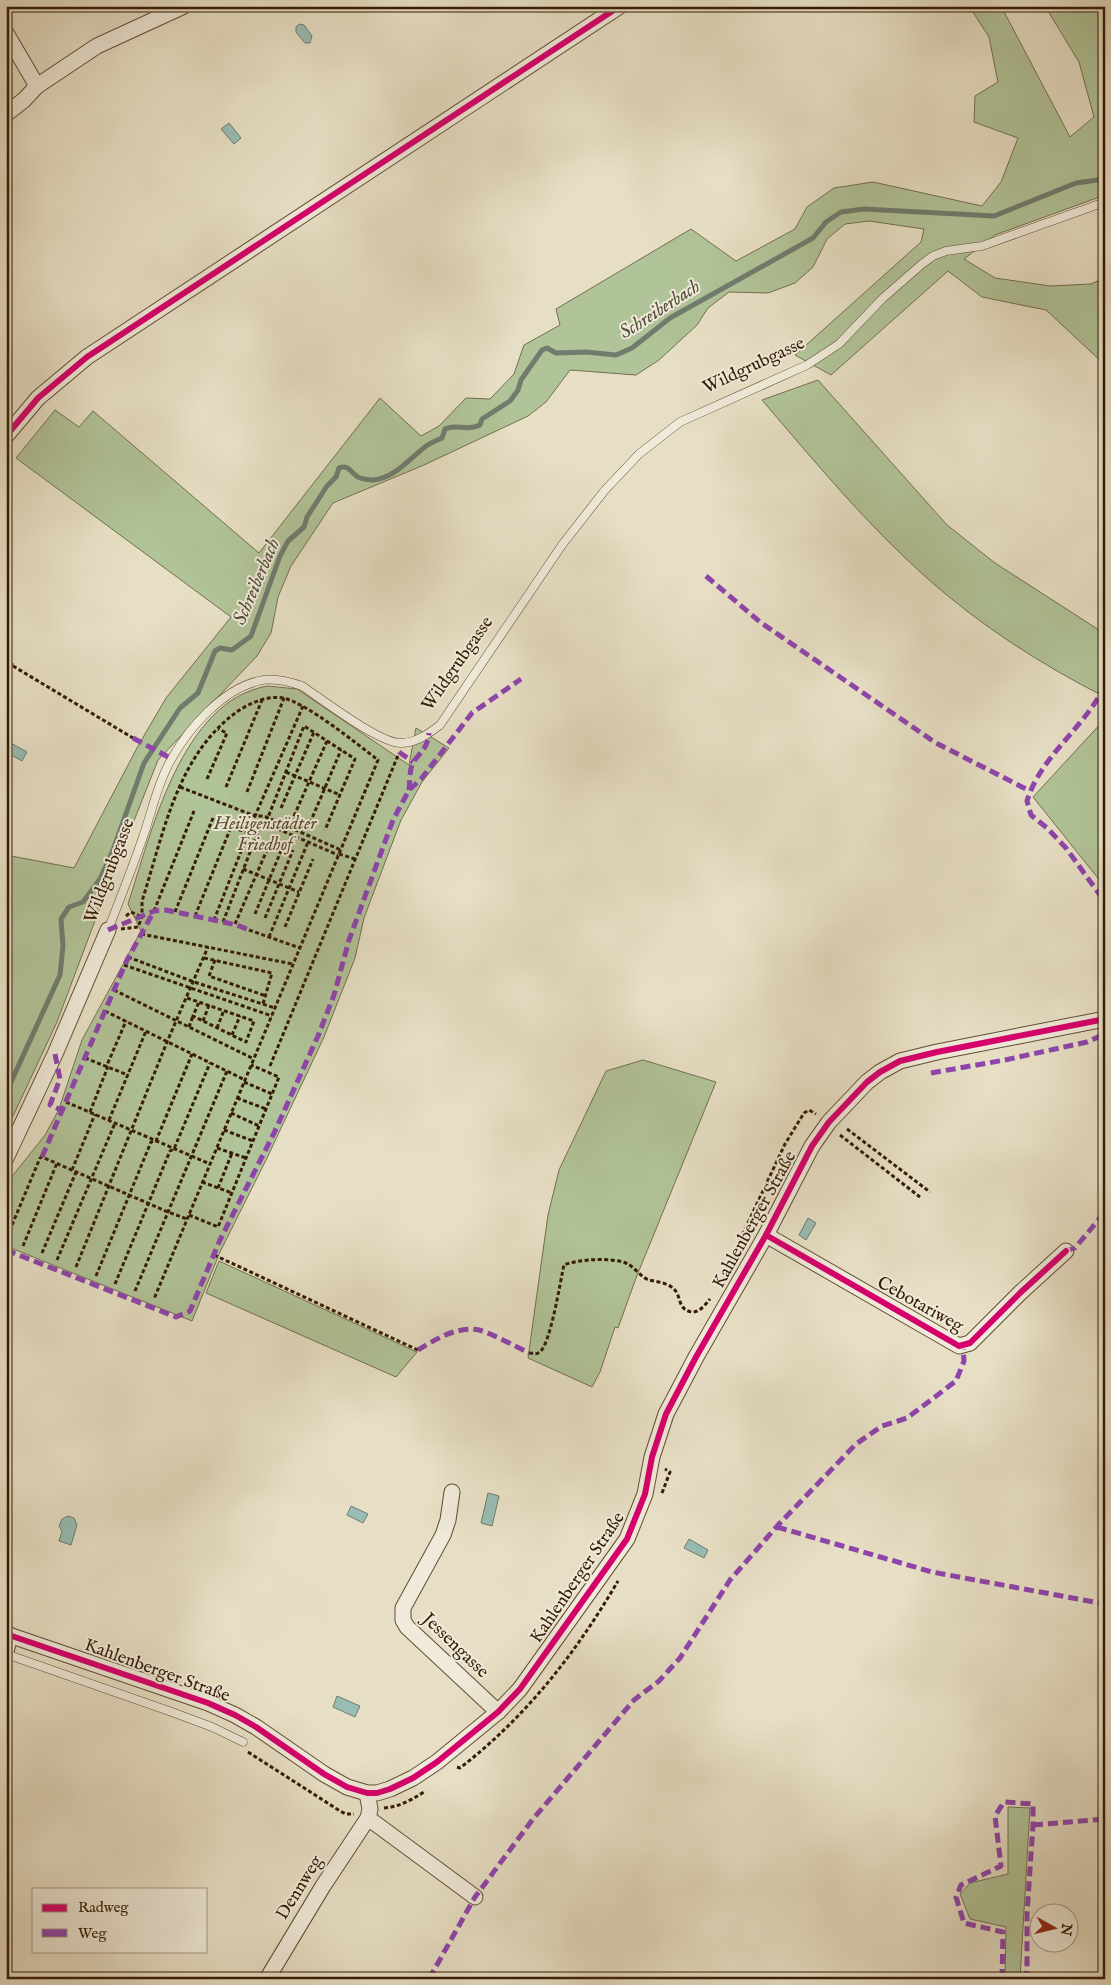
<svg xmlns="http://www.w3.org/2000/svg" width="1111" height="1985" font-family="'IM FELL English',serif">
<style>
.green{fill:#b1c398;stroke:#736f4e}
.water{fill:#97bdb4;stroke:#707c6e}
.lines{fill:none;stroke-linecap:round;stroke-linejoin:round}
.stream{stroke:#707c6e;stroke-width:5}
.service-casing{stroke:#624c35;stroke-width:9}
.minor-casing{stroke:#624c35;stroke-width:17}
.path{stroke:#351b05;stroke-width:3;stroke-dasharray:4 2.5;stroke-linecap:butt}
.service{stroke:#efead9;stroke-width:8}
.minor{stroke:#efead9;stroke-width:15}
.quiet{stroke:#8e44ad;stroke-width:5;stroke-dasharray:10 5;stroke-linecap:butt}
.cycleway-casing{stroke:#efead9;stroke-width:9}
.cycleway{stroke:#d6006c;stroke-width:6}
.labels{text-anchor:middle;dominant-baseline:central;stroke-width:4;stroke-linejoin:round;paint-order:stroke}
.street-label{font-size:18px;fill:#351b05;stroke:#efead9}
.park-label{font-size:18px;font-style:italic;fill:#5a4d31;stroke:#efead9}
.water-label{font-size:19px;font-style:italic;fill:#524c3a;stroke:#efead9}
</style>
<rect width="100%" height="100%" fill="#e7dfc5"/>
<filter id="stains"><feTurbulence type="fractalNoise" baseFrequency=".004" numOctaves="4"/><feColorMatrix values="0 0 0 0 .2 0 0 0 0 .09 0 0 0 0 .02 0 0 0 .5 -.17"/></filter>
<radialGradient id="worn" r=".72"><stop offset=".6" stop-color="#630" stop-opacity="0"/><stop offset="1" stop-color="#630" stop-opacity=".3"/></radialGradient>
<!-- green -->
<g class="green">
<polygon points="969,6 1001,6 1070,137 1094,117 1079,62 1045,6 1105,6 1105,195 995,235 964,259 995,278 1050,286 1091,284 1105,278 1105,365 1046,310 982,297 948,271 831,375 795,355 921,242 924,229 869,221 845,224 827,239 813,267 795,283 768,293 729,292 708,308 697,325 659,360 636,375 570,370 546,402 528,416 424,465 333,503 291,566 278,597 271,633 257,656 158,760 105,894 57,1022 6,1131 6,855 74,868 138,746 166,698 231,617 16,458 55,410 79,427 93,411 259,553 380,398 421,436 439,426 466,398 490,399 514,374 524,345 560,325 556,309 691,229 736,261 795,229 807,207 834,188 873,182 982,206 1001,182 1018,138 974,122 975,96 998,82 989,37"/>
<path d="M 818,380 L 947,525 L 995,563 L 1099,630 L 1105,631 L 1105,697 C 1042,665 981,626 928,579 C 867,525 815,462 762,400 Z"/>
<path d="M 268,686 L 297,689 L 409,765 L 416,728 L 449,748 L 422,782 L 401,820 L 364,918 L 355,958 L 324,1037 L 267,1158 L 220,1252 L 192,1321 L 6,1246 L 6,1184 L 45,1135 L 59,1109 L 82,1040 L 141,931 L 128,904 C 151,834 181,700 268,686 Z"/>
<polygon points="1105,719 1105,887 1033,797"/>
<polygon points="643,1060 716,1082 636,1278 618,1328 615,1327 600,1372 592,1387 528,1358 548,1215 559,1170 606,1071"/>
<polygon points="219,1261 417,1352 396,1377 206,1293"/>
<polygon points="1008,1807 1030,1808 1020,1979 1005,1979 1006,1927 970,1919 960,1894 970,1883 1008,1874"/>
</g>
<!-- water -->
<g class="water">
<polygon points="299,24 304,25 312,36 310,43 305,43 296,32 296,27"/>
<polygon points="229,123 241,138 234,144 221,129"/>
<polygon points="9,742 27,752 22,761 6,752"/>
<polygon points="808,1218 816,1223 806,1240 799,1235"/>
<polygon points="488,1493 499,1496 492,1526 481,1523"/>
<polygon points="351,1506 368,1514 363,1523 347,1515"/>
<polygon points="68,1516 74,1518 77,1525 71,1545 59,1541 62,1531 59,1526 62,1519"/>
<polygon points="689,1539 708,1550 704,1558 684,1548"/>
<polygon points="337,1696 360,1706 355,1717 333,1707"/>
</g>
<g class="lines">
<!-- stream -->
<path class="stream" d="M 6,1093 L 60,975 L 63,946 L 61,919 L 69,907 L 83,902 L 100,879 L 113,850 L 144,763 L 180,708 L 198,693 L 215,651 L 220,648 L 232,650 L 251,636 L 280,556 L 288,541 L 304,527 L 307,517 L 327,486 L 336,477 L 339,468 C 349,464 351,473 358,477 C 361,479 370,480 373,480 C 395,478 409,459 425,447 C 429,443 436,441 442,438 L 445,429 C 458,423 465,432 480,425 L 482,419 L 510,401 L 518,390 L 521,380 L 542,350 L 547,348 L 556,353 L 586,352 L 616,355 L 632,348 L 670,318 L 813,238 L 826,222 L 841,212 L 864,209 L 994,216 L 1076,183 L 1105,179"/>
<defs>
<g id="service">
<path d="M 108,930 C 120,899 132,869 143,837 C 152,811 158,782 172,758 C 189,728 222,690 258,681 C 273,677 288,681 302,686 C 323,700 380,744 402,743 C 418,742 428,734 440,725 L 562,545 L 605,490 L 639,454 L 680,422 L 807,365 L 839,344 L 883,298 L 922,264 L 933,256 L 946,251 L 982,246 L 1105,202"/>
<polyline points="6,1654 169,1711 212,1727 243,1742"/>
</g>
<g id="minor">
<polyline points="6,33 37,86"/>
<polyline points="6,114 24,100 37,86 97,46 184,6"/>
<polyline points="6,436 38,398 87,357 620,6"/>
<polyline points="6,1158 55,1054 108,930"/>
<polyline points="766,1235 959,1346 970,1343 1020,1293 1066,1251"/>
<polyline points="452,1492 448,1520 443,1535 403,1608 403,1620 407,1627 498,1712"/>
<polyline points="6,1634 208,1703 235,1715 256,1727 324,1774 347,1787 367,1793 377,1793 390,1789 413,1778 437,1762 498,1712 520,1689 627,1539 645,1494 652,1457 666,1414 696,1357 766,1235 812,1146 829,1122 867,1082 880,1072 900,1061 937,1052 1105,1019"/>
<polyline points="6,1652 10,1635"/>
<polyline points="368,1818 475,1897"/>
<polyline points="267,1979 323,1886 368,1818 370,1809 367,1793"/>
</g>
</defs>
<!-- service casing -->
<use href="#service" class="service-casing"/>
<!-- minor casing -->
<use href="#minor" class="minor-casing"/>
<!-- path -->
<g class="path">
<polyline points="13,666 133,738"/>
<polyline points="303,706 255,816 264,816 341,850"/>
<polyline points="286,772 340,795"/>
<polyline points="207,779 227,733 218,729"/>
<polyline points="180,787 255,816 214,920"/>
<polyline points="226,787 262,700"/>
<polyline points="247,792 284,698"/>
<polyline points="281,808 314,732"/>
<polyline points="294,816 327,741"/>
<polyline points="310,823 341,750"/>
<polyline points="252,824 271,826 338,855"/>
<polyline points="339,854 355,859"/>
<polyline points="243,869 299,892"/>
<polyline points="154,911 194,811"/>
<polyline points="175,912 213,818"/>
<polyline points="255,914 283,846"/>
<polyline points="126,916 131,912 142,917"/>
<polyline points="195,916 231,827 249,833"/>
<polyline points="265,918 293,850"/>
<polyline points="223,922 259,829 265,825 304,726 355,759 325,830"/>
<polyline points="235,924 270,843"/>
<polyline points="285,927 313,859"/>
<path d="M 121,929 L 138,927 L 142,917 L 142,901 C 163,836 176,758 234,714 C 247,704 267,695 283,698 C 307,703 357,744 378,760 L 154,1299"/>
<polyline points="249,930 300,948"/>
<polyline points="141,934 293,964"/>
<polyline points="269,937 308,842"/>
<polyline points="128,957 194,982 275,1008"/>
<polyline points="204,958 272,973 263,1004"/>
<polyline points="215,960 209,976 266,996"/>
<polyline points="124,965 272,1016"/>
<polyline points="114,990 254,1059"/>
<polyline points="187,998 254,1021 246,1042 193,1016 199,1002"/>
<polyline points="105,1011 245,1080"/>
<polyline points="203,1021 209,1005"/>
<polyline points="189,1027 193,1016"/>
<polyline points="217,1028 224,1010"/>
<polyline points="232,1035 240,1016"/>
<polyline points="85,1058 128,1075"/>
<polyline points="270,1066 399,753"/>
<polyline points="244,1082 272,1094"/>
<polyline points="237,1098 266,1109"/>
<polyline points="66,1102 210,1164"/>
<polyline points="90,1112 107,1069 107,1065 126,1021"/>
<polyline points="231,1113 259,1126"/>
<polyline points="109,1120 146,1031"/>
<polyline points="847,1129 930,1192"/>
<polyline points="224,1130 253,1141"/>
<polyline points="840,1135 920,1197"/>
<polyline points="217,1148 246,1158"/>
<polyline points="72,1170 95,1114"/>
<polyline points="202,1182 232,1193"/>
<polyline points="218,1188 232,1153"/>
<polyline points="189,1215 218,1227 279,1077 251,1065"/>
<polyline points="7,1237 40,1158 42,1157 168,1212 187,1219"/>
<polyline points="23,1246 57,1163"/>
<polyline points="42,1253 76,1172"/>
<polyline points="214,1255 418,1350"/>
<polyline points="57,1260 115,1123"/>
<polyline points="76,1267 167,1042 208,947"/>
<polyline points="96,1276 151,1142 156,1141 192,1054"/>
<polyline points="723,1276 785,1144 804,1113 809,1110 816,1114"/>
<polyline points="115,1284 170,1151 174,1149 210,1063"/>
<polyline points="135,1291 227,1071"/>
<path d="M 529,1353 C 533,1353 536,1355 540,1352 C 551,1342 560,1282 564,1265 C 577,1259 615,1257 628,1264 C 635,1268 642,1278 649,1280 C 658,1282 668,1283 674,1289 C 681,1296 678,1307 688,1311 C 698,1315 704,1306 710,1299"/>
<polyline points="662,1493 670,1472 665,1469"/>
<polyline points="248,1752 340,1811 346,1814 354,1814"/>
<path d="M 457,1767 L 460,1768 C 526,1717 576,1653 618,1581"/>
<path d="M 384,1808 C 399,1807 411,1800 424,1792"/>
</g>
<!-- service -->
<use href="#service" class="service"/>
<!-- minor -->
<use href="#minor" class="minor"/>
<!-- quiet -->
<g class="quiet">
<polyline points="706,576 760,622 936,743 1030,791"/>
<polyline points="1105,646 1102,656 1105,681"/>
<polyline points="6,662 13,666"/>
<path d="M 1105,685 C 1085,728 1041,755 1027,801 L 1031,815 L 1047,828 L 1066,848 L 1105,902"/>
<polyline points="133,738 172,759"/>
<polyline points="399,752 413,762"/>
<path d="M 409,790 C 410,782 409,768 414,761 C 421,752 428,747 429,733"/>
<polyline points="108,930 154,911 166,910 237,925 249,930"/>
<polyline points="55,1054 60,1079 50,1105 59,1109 64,1108"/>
<polyline points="931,1073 1005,1060 1087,1042 1105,1034"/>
<polyline points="42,1157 127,960 154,911"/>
<polyline points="6,1250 176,1317 190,1311 220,1240 275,1131 318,1036 334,995 349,940 393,820 409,790 421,779 472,713 521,679"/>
<polyline points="1066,1251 1075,1248 1105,1212"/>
<path d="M 418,1350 C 436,1339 457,1326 479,1330 C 493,1334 515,1346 529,1353"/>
<polyline points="777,1527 932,1572 1105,1604"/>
<polyline points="1033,1825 1105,1819"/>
<polyline points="429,1979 475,1897 533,1819 634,1700 659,1681 680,1658 730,1580 779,1524 856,1444 882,1426 907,1418 956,1381 964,1361 963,1346"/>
<polyline points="1002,1979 1003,1932 964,1923 956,1897 961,1885 1001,1866 995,1816 1004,1802 1033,1804 1033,1825 1027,1914 1027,1972 1021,1979"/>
</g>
<defs>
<g id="cycleway">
<polyline points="6,436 38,398 87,357 620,6"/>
<polyline points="766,1235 959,1346 970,1343 1020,1293 1066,1251"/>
<polyline points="6,1634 208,1703 235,1715 256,1727 324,1774 347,1787 367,1793 377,1793 390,1789 413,1778 437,1762 498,1712 520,1689 627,1539 645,1494 652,1457 666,1414 696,1357 766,1235 812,1146 829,1122 867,1082 880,1072 900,1061 937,1052 1105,1019"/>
</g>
</defs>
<!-- cycleway casing -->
<use href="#cycleway" class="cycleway-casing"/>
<!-- cycleway -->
<use href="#cycleway" class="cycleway"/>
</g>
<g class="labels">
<!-- street labels -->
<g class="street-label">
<text transform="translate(754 366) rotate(-25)">Wildgrubgasse</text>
<text transform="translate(458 664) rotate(-55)">Wildgrubgasse</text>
<text transform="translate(110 871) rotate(-69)">Wildgrubgasse</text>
<text transform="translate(755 1220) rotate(-61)">Kahlenberger Straße</text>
<text transform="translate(920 1305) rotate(29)">Cebotariweg</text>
<text transform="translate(578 1578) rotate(-56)">Kahlenberger Straße</text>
<text transform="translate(455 1646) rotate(44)">Jessengasse</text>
<text transform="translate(157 1671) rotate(20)">Kahlenberger Straße</text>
<text transform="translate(300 1888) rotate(-58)">Dennweg</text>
</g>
<!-- park labels -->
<g class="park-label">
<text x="265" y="824">Heiligenstädter<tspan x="265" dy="21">Friedhof</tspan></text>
</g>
<!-- water labels -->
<g class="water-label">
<text transform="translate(660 310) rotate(-33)">Schreiberbach</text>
<text transform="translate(257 582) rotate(-67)">Schreiberbach</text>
</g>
</g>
<!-- margin -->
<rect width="1111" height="1985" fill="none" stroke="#e7dfc5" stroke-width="25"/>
<rect x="8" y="8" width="1096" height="1970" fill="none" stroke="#351b05" stroke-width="2.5"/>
<rect x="12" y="12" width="1086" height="1960" fill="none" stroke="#351b05"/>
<!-- legend -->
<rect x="32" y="1888" width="175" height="65" fill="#efead9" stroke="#a59784"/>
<rect x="42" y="1904" width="25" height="8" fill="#d6006c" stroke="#a59784"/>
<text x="78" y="1912" font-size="15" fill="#351b05">Radweg</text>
<rect x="42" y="1929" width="25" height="8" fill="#8e44ad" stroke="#a59784"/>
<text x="78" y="1938" font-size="15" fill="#351b05">Weg</text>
<!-- north arrow -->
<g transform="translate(1054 1928) rotate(98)"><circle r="24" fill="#efead9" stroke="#a59784"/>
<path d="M0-4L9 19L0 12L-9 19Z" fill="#8f2418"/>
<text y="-8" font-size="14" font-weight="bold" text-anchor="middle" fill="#351b05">N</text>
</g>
<rect width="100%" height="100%" filter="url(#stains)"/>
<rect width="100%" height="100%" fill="url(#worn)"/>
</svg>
